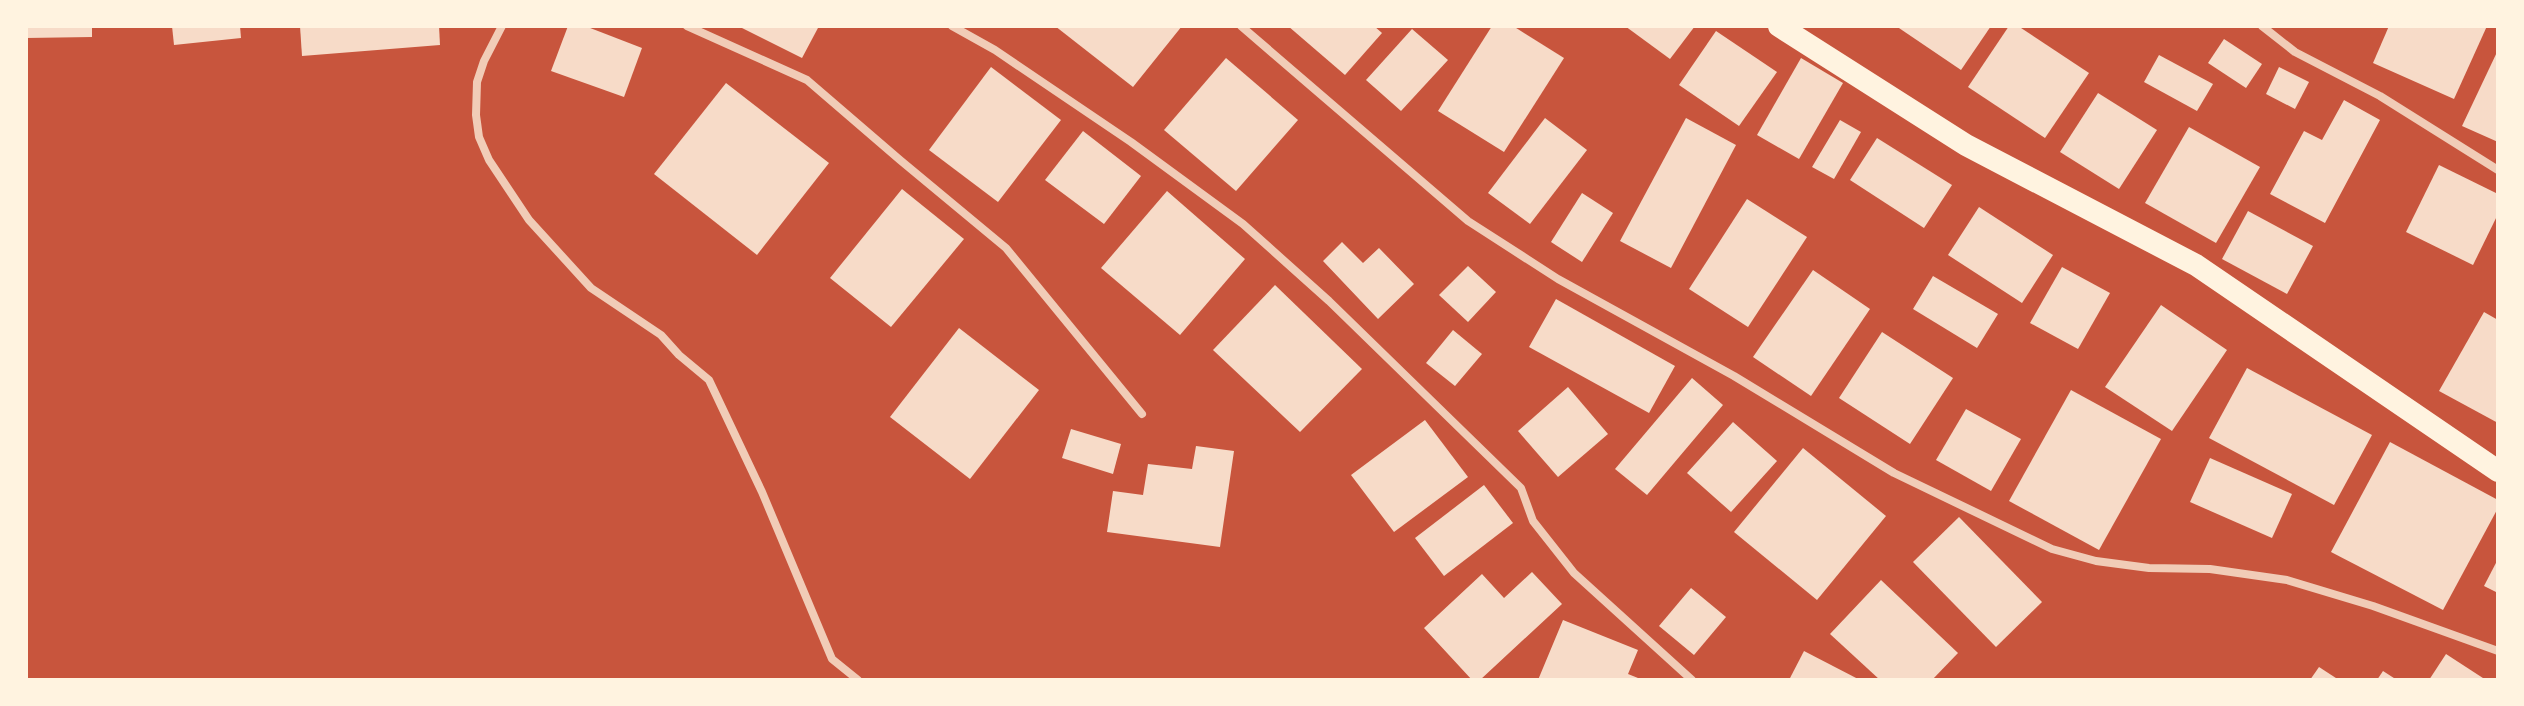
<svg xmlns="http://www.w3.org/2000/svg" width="2524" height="706" font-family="'Asap Condensed',sans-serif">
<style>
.building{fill:#f7dbc8}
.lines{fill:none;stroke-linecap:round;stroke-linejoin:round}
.minor{stroke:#f1ccb7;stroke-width:8}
.trunk{stroke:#fff3e0;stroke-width:22}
</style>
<rect width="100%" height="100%" fill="#c8553d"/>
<!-- building -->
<g class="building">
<polygon points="26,26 92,26 92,37 26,38"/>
<polygon points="172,26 240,26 241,38 174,45"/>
<polygon points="300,26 439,26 440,45 302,56"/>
<polygon points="568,26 585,26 642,48 624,97 551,71"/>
<polygon points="738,26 819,26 802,58"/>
<polygon points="1055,26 1182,26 1133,87"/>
<polygon points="1288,26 1374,26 1382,33 1345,75"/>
<polygon points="1492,26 1513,26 1564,58 1504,152 1438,111"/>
<polygon points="1625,26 1695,26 1670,59"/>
<polygon points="1896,26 1991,26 1961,70"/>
<polygon points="2009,26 2018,26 2089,73 2045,138 1968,87"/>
<polygon points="2389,26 2487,26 2454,99 2373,63"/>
<polygon points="1412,29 1448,60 1401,111 1366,80"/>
<polygon points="1716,31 1777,72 1739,126 1679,85"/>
<polygon points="2224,39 2262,64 2246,88 2208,63"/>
<polygon points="2498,50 2498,142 2462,126"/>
<polygon points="2159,55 2213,84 2197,111 2144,82"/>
<polygon points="1226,58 1298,120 1236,191 1164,130"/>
<polygon points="1801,58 1843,83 1799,159 1757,135"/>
<polygon points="991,67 1061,120 998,202 929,150"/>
<polygon points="2279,67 2309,82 2295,109 2266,94"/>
<polygon points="726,83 829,163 757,255 654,174"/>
<polygon points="2098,93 2157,130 2119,189 2060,152"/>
<polygon points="2344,100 2380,120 2325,223 2270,194 2304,131 2322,140"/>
<polygon points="1545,118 1587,150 1530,224 1488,193"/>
<polygon points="1686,118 1736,145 1671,268 1620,241"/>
<polygon points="1840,120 1861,132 1834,179 1812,167"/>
<polygon points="2189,127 2260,167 2216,243 2145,203"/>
<polygon points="1083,131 1141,176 1104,224 1045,180"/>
<polygon points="1877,138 1952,185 1924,228 1850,180"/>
<polygon points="2439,165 2498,194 2498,214 2473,265 2406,232"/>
<polygon points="902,189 964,239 891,327 830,278"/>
<polygon points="1167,191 1245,259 1180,335 1101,268"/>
<polygon points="1582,193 1613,213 1582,262 1551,242"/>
<polygon points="1747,199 1807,237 1748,327 1689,289"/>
<polygon points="1979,207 2053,255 2022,303 1948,255"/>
<polygon points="2248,211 2313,246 2287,294 2222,259"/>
<polygon points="1342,242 1363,263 1379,248 1414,284 1378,319 1323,261"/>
<polygon points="1468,266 1496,292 1468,322 1439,295"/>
<polygon points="2062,267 2110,293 2078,349 2030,323"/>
<polygon points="1813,270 1870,309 1811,396 1753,357"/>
<polygon points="1933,276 1998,314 1977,348 1913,309"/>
<polygon points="1275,285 1362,369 1300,432 1213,350"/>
<polygon points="1556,299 1675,366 1649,413 1529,347"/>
<polygon points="2161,305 2227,350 2172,431 2105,387"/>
<polygon points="2484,312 2498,320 2498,423 2439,391"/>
<polygon points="959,328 1039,390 970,479 890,417"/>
<polygon points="1453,330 1482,354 1455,386 1426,363"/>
<polygon points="1882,332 1953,378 1910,444 1839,398"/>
<polygon points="2247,368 2372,435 2334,505 2209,438"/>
<polygon points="1692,378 1723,405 1647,495 1615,469"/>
<polygon points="1568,387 1608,434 1558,477 1518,431"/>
<polygon points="2071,390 2161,439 2099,550 2009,501"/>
<polygon points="1966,409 2021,439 1991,491 1936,460"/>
<polygon points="1425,420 1468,477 1394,532 1351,475"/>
<polygon points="1733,422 1777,461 1731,512 1687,473"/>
<polygon points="1071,429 1121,444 1113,474 1062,458"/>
<polygon points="2390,442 2498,500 2498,508 2443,610 2331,552"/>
<polygon points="1196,446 1234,451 1220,547 1107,532 1113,491 1143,495 1148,464 1192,469"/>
<polygon points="1803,448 1886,516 1817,600 1734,532"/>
<polygon points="2210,458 2292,494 2272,538 2190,502"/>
<polygon points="1484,485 1513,523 1444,576 1415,538"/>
<polygon points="1959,517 2042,602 1996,647 1913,562"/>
<polygon points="2498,559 2498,593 2484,586"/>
<polygon points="1532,572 1562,604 1480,680 1472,680 1424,628 1482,574 1504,598"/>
<polygon points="1881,580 1958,653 1932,680 1880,680 1830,634"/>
<polygon points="1691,588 1726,617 1694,655 1659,626"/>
<polygon points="1563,620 1638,650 1628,674 1643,680 1538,680"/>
<polygon points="1804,651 1860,680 1789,680"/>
<polygon points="2446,654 2486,680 2429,680"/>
<polygon points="2319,667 2339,680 2310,680"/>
<polygon points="2383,671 2397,680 2377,680"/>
</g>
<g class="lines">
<!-- minor -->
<g class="minor">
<polyline points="502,26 484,61 477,82 476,115 479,137 489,160 529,220 591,288 661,335 679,355 709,380 762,492 832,659 858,680"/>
<polyline points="687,26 807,80 900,160 1006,248 1142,414"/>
<polyline points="952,26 995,50 1131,142 1243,224 1329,301 1521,488 1533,521 1574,573 1692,680"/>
<polyline points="1241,26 1468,221 1558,279 1734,376 1894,473 2052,549 2096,561 2149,568 2210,569 2287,580 2373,606 2498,651"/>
<polyline points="2262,26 2295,52 2380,96 2498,170"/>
</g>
<!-- trunk -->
<polyline class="trunk" points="1779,26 1966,145 2196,265 2498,471"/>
</g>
<!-- border -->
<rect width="2524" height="706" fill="none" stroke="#fff3e0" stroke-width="56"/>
</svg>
